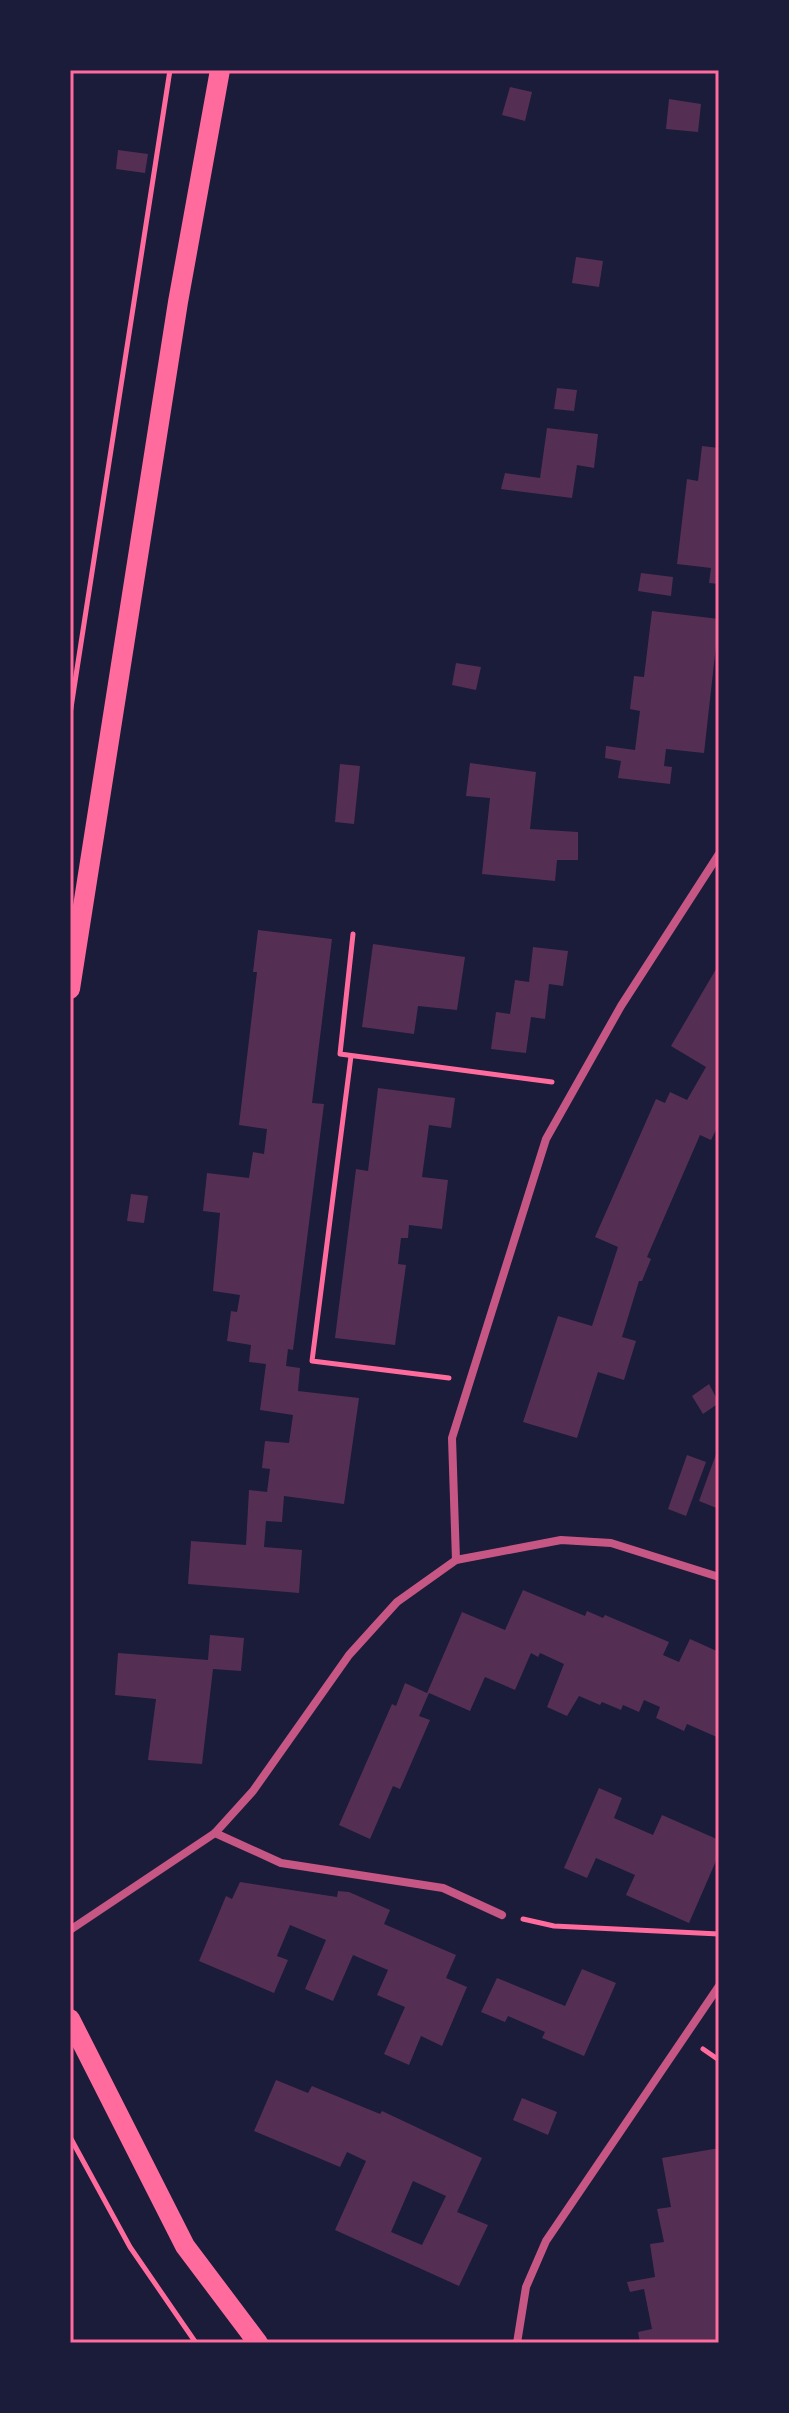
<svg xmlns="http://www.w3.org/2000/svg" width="789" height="2413" font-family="'Sofia Sans Condensed',sans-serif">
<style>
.building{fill:#542f53;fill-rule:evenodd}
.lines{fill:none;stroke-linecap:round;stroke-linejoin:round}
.path{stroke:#ff6b9d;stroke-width:5}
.minor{stroke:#c65784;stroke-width:8}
.primary{stroke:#ff6b9d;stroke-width:20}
.neatline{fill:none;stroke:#ff6b9d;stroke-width:3}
</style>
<rect width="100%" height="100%" fill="#1b1b3a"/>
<!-- building -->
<g class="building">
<polygon points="510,87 532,92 525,121 502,115"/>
<polygon points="669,99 701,104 698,132 666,129"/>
<polygon points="118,150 148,154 145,173 116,169"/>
<polygon points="576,257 603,261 599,287 572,283"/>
<polygon points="557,388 577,390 574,411 554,409"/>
<polygon points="547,428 598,434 594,468 577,465 572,498 501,489 505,473 540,478"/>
<polygon points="702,446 719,448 719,584 709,583 711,568 677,564 687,479 698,481"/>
<polygon points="641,573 673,577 671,596 638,591"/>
<polygon points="652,611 719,619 704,753 666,749 664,766 672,767 670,784 618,778 621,761 605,758 606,746 635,750 640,711 630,709 634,676 644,677"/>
<polygon points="456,663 481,667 476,690 452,685"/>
<polygon points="470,763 536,772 530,829 578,832 578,860 557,860 555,881 482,874 490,798 466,796"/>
<polygon points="340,764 360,766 354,824 335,822"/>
<polygon points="258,930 332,939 312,1103 324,1104 293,1350 288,1349 286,1366 300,1368 298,1391 359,1398 344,1504 284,1496 282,1522 266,1521 264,1547 302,1550 299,1593 188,1584 191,1541 246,1545 249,1490 267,1492 270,1469 262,1468 265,1441 289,1443 293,1415 260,1410 266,1364 249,1362 251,1345 227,1341 231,1311 237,1312 240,1295 213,1291 220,1213 203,1211 207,1173 249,1178 253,1152 264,1154 267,1129 239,1125 257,972 253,972"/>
<polygon points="373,944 465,957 457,1010 418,1006 414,1034 362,1027"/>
<polygon points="533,947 568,951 563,986 549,984 545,1019 531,1017 526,1053 491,1049 496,1012 510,1014 515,980 529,982"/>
<polygon points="719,964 719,1108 716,1115 719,1124 711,1140 700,1135 647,1257 651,1259 642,1281 639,1281 622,1337 636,1341 624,1380 598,1372 577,1438 523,1422 558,1316 592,1326 618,1247 595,1237 656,1099 665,1103 670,1092 687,1100 706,1067 671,1046"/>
<polygon points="378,1088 455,1098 451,1128 429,1125 422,1177 448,1180 442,1229 409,1225 408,1238 401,1238 398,1264 406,1265 395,1345 335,1338 356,1169 368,1171"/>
<polygon points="131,1194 148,1196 144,1223 127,1221"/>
<polygon points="709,1384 719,1403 703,1414 692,1396"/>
<polygon points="719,1446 719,1509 699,1501"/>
<polygon points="687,1455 706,1462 686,1516 668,1509"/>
<polygon points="523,1590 585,1616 587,1611 603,1618 605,1615 669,1642 663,1655 679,1662 690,1639 719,1652 719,1738 687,1724 684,1731 656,1718 660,1707 644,1700 639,1712 623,1705 621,1710 602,1702 600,1705 579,1696 567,1716 547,1707 564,1664 540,1653 538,1657 531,1653 515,1690 485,1677 470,1711 429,1693 419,1716 430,1720 400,1789 393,1786 370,1839 339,1825 392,1704 396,1706 405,1683 427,1693 462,1612 505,1630"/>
<polygon points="210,1635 244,1638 241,1671 213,1669 202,1764 148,1760 156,1699 115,1695 118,1653 208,1660"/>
<polygon points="599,1788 622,1798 614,1818 653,1835 662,1815 719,1840 719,1854 689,1923 626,1895 635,1875 596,1858 587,1878 564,1868"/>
<polygon points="240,1882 337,1897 338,1891 349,1892 390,1910 384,1924 456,1955 446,1978 467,1987 442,2046 421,2036 409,2065 384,2054 405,2007 377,1995 388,1970 353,1955 333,2001 305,1989 326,1940 290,1925 277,1956 288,1960 274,1993 199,1961 226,1896 232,1899"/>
<polygon points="582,1969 616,1983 584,2056 542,2038 545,2032 508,2016 505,2022 481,2012 497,1978 565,2006"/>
<path d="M 276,2080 L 308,2093 L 312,2086 L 380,2114 L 382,2111 L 482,2158 L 457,2212 L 488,2225 L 459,2286 L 335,2230 L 366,2161 L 347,2152 L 340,2167 L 254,2131 ZM 413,2181 L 446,2196 L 422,2245 L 391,2232 Z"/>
<polygon points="522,2098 557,2112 548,2135 513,2120"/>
<polygon points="719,2148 719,2343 640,2343 638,2332 652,2329 644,2289 630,2292 627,2282 655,2277 650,2244 664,2242 657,2209 671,2207 662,2158"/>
</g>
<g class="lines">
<!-- path -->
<g class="path">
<polyline points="70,714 170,70"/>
<polyline points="353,934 340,1054 552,1082"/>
<polyline points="351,1056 312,1361 449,1378"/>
<polyline points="523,1919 554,1926 719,1934"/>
<polyline points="703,2049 719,2060"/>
<polyline points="70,2137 130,2247 196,2343"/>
</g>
<!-- minor -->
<g class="minor">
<polyline points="456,1560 452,1438 546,1139 621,1006 719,854"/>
<polyline points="215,1833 281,1863 443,1888 502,1915"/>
<polyline points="70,1930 215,1833 253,1791 349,1655 397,1602 456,1560 561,1540 611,1543 719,1577"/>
<polyline points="517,2343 526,2287 546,2241 719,1986"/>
</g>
<!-- primary -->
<g class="primary">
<polyline points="70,989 178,302 220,70"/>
<polyline points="70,2019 185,2246 258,2343"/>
</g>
</g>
<!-- border -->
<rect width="789" height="2413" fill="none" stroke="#1b1b3a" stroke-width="144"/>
<rect x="72" y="72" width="645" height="2269" class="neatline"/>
</svg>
